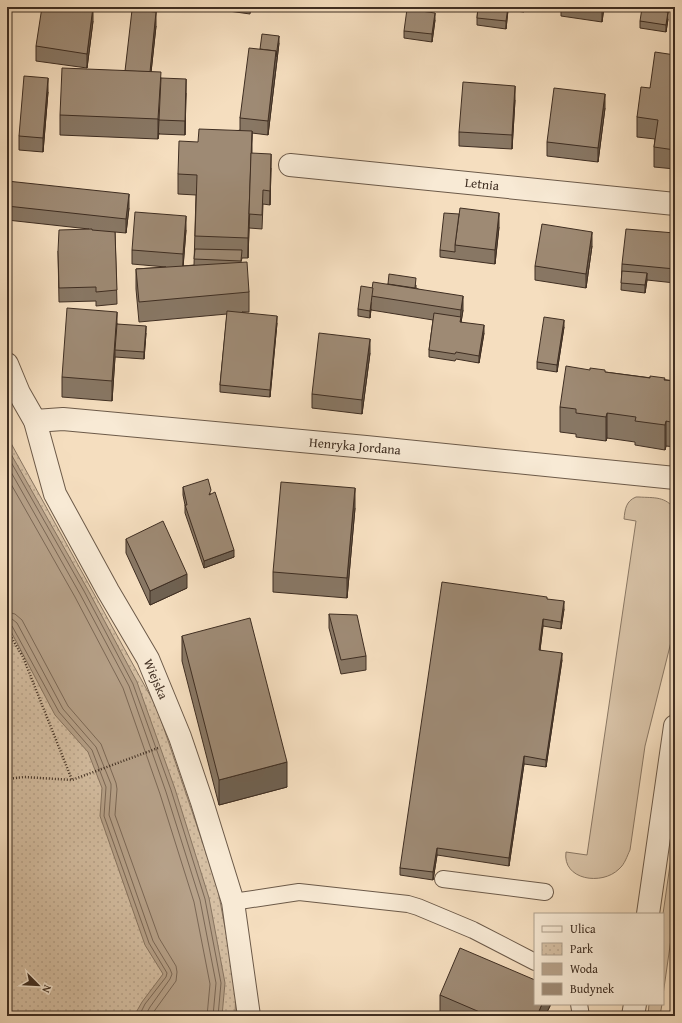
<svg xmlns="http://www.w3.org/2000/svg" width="682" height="1023" font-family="'Gentium Book Plus',serif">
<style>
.grass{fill:#d6c0a4;stroke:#8a7763}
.park{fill:url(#park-dots);stroke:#8a7763}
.water{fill:#b7a28a;stroke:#877460}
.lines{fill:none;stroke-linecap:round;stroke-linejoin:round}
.shore{stroke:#7b6856;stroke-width:1}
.service-casing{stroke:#6c5a49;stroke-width:18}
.minor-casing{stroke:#6c5a49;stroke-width:24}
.tertiary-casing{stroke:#6c5a49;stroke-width:24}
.path{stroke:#3f2e22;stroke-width:2.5;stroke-dasharray:1 2;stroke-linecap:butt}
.service{stroke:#f8ead5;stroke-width:16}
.minor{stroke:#f8ead5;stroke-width:22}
.tertiary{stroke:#f8ead5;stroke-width:22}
.wall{fill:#887764;stroke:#3f2e22}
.shaded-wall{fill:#6f6151;stroke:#3f2e22}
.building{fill:#9e8a74;stroke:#3f2e22}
.labels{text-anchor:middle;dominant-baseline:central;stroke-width:4;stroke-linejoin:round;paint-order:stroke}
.street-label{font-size:13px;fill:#3f2e22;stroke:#f8ead5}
</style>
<defs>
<pattern id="park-dots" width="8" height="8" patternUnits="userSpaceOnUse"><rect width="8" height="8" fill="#d6c0a4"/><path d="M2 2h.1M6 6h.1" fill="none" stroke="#b9a58d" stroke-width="1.8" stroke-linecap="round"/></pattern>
</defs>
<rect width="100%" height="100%" fill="#f5debf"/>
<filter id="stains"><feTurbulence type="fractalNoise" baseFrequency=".005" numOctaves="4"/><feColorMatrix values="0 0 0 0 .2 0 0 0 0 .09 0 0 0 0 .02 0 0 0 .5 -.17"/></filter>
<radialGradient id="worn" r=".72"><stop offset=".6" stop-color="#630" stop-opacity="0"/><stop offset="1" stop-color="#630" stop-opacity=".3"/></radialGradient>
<!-- grass -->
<g class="grass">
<path d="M 636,497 L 639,497 C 654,498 666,496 675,510 L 675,621 L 673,634 L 645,746 L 630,850 C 627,856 625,864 619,869 C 602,886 562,880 566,852 L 587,855 L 636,521 L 624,519 C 625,509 626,501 636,497 Z"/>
<polygon points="675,830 675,911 663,995 663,914"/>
<polygon points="649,1004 662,1004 660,1016 648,1016"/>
</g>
<!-- park -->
<polygon class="park" points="7,436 157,708 217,885 236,986 235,1016 7,1016"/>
<!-- water -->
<polygon class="water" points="7,447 88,590 137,682 175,789 209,898 225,983 222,1016 134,1016 142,1002 163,974 145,945 100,816 102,788 88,752 55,715 7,624"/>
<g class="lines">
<!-- shore -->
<g class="shore">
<polyline points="7,455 84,591 133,684 171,790 205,899 221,983 218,1016"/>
<polyline points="7,465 80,594 129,686 166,792 200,900 216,983 213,1016"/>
<polyline points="7,477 75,597 123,688 160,794 194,902 210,984 207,1016"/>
<polyline points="7,612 15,614 22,620 68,706 101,744 116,783 117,789 115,815 159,938 176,966 177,972 176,981 155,1010 151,1016"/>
<polyline points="7,618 12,619 17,623 63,709 96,747 111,784 111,788 109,815 153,941 170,969 172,974 170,979 150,1007 145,1016"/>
<polyline points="7,623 10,624 12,626 59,712 92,750 106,787 104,816 149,943 167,973 166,977 145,1004 139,1016"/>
</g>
<defs>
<g id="service">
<polyline points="443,879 545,892"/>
<polyline points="233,902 299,892 408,904 418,907 473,930 535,962"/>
<polyline points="579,1004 581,1016"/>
</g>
<g id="minor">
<polyline points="290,165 675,204"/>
<polyline points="7,364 19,393 35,421 55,494 108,591 148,659 180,737 202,802 233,902 249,1016"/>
<polyline points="35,421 63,419 366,447 675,478"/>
</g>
<g id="tertiary">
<polyline points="648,914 675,726"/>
<polyline points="633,1016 635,1004"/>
</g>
</defs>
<!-- service casing -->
<use href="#service" class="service-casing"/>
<!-- minor casing -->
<use href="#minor" class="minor-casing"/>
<!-- tertiary casing -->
<use href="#tertiary" class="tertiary-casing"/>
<!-- path -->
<g class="path">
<polyline points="7,630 23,657 72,780"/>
<polyline points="7,779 24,777 72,780 158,748"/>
</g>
<!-- service -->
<use href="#service" class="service"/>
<!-- minor -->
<use href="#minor" class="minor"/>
<!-- tertiary -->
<use href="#tertiary" class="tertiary"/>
</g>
<!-- wall -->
<g class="wall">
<polygon points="200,7 251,7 250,14"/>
<polygon points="478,7 525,7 524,12 508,10 506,29 477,25 477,18"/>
<polygon points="561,7 604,7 602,22 561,16"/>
<polygon points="668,19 666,32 640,28 640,21"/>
<polygon points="435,20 432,42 404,38 404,31"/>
<polygon points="93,21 87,68 36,61 36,46"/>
<polygon points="156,26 151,72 186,93 185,135 159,134 159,133 158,139 60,135 60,115 125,71"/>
<polygon points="279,43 268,135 252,133 251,153 271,168 270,205 263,204 262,229 249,228 249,227 248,258 242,258 241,262 249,292 249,312 242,312 277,323 270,397 220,392 220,385 227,314 139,322 136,289 136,269 166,267 132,264 132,250 186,230 183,266 194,265 196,195 178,194 178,174 198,142 240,130 240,118 260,49"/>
<polygon points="675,55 675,169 654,167 654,147 655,139 637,137 637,117 650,88"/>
<polygon points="48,92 43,152 19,150 19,136"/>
<polygon points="515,100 512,149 459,146 459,132"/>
<polygon points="605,108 598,162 547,156 547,142"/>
<polygon points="7,181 129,208 126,233 115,232 117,304 96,306 96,301 59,302 58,251 89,229 7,220"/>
<polygon points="499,227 495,264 440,257 440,250"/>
<polygon points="675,233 675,283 647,280 645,293 621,290 622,264"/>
<polygon points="592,246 586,288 535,280 535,266"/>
<polygon points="388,284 416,285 416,288 463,310 461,322 484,333 479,363 456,359 455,361 429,357 429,350 433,320 371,310 371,309 370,318 358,316 358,309 373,288"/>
<polygon points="117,324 146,333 144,359 115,357 112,401 62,397 62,377"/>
<polygon points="564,327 557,372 537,369 537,362"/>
<polygon points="370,353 362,414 312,408 312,394"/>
<polygon points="605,372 675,381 675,447 666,446 665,450 635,445 635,442 607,438 606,441 576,437 576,434 560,432 560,407"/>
<polygon points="183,487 211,494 234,557 204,568 185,513 185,505 183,495"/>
<polygon points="355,508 347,598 273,592 273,572"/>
<polygon points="126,539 187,588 150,605 126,553"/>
<polygon points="547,599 564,609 561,629 543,626 540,650 562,660 546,767 524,764 509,866 437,855 433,880 400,875 400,868"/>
<polygon points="329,614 366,656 366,670 341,674 329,628"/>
<polygon points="182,636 287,787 219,805 182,661"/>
<polygon points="440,995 550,1004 550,1006 545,1016 443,1016 440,1015"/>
</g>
<!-- shaded-wall -->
<g class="shaded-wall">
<polygon points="93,7 93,21 87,68 87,54"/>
<polygon points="508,7 508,10 506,29 506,21"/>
<polygon points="602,7 604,7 602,22"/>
<polygon points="156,12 156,26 149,91 149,77"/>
<polygon points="668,12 668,19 666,32 666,25"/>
<polygon points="435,13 435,20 432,42 432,34"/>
<polygon points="279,36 279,43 268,135 268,121 276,51"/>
<polygon points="48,78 48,92 43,152 43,138"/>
<polygon points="186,79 186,93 185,135 185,121"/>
<polygon points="515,86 515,100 512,149 512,135"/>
<polygon points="605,94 605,108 598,162 598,148"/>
<polygon points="158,119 159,120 158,139"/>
<polygon points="252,131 252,151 248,258 248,238"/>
<polygon points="271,154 271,168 270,205 270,191"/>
<polygon points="129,194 129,208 126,233 126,219"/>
<polygon points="499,213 499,227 495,264 495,250"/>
<polygon points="186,216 186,230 183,268 183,254"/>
<polygon points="592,232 592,246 586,288 586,274"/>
<polygon points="647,273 647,280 645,293 645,285"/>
<polygon points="463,296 463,310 460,329 461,310"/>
<polygon points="371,302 371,309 370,318 370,311"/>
<polygon points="117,312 117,332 115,350 115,357 112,401 112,381"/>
<polygon points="277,316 277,323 270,397 270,390"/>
<polygon points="564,320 564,327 557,372 557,365"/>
<polygon points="484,325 484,333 479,363 479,356"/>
<polygon points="146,326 146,333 144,359 144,352"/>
<polygon points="370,339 370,353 362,414 362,400"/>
<polygon points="607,413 607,438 606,441 606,417"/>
<polygon points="666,421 666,446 665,450 665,425"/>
<polygon points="355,488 355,508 347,598 347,578"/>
<polygon points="234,550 234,557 204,568 204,561"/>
<polygon points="187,574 187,588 150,605 150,591"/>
<polygon points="564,601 564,609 561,629 561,622"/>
<polygon points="543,619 543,626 539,657 539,650"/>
<polygon points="562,653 562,660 546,767 546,760"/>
<polygon points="524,756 524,764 509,866 509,858"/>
<polygon points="287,762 287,787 219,805 219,780"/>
<polygon points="437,848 437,855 433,880 433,872"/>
<polygon points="542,1004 550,1004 550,1006 545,1016 537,1016"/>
</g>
<!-- building -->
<g class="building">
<polygon points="42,7 93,7 87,54 36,46"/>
<polygon points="478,7 508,7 506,21 477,18"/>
<polygon points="642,8 668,12 666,25 640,21"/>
<polygon points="407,9 435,13 432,34 404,31"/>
<polygon points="132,10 156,12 150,72 125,71"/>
<polygon points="262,34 279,36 276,57 276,51 260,49"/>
<polygon points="249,48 276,51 268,121 240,118"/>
<polygon points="655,52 675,55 675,150 654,147 658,120 637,117 641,87 650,88"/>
<polygon points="62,68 161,72 158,119 60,115"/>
<polygon points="24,76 48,78 43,138 19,136"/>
<polygon points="161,78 186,79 185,121 159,120"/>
<polygon points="463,82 515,86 512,135 459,132"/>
<polygon points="554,88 605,94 598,148 547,142"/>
<polygon points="199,129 252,131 248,238 195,236 197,175 178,174 179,141 198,142"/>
<polygon points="251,153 271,154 270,191 263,190 262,215 249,214"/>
<polygon points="7,181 129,194 126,219 7,206"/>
<polygon points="460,208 499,213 495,250 455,245"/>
<polygon points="135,212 186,216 183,254 132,250"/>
<polygon points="444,213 459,214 455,245 455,252 440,250"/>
<polygon points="542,224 592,232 586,274 535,266"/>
<polygon points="92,229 92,230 115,232 117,290 96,292 96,287 59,288 58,251 59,230"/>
<polygon points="626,229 675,233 675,269 622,264"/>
<polygon points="195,249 242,250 241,261 194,259"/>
<polygon points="247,262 249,292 139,302 136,269"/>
<polygon points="622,271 647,273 645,285 621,283"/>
<polygon points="389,274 416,278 415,288 388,284"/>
<polygon points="373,282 463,296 461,310 371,296"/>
<polygon points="361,286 373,288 370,311 358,309"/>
<polygon points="67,308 117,312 112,381 62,377"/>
<polygon points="227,311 277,316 270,390 220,385"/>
<polygon points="434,313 461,317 460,322 484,325 479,356 456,352 455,354 429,350"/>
<polygon points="544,317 564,320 557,365 537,362"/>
<polygon points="117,324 146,326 144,352 115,350"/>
<polygon points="319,333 370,339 362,400 312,394"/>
<polygon points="566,366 590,370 590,368 605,370 605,372 650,378 650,376 665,378 664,380 675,381 675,423 666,421 665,425 635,421 636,417 607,413 606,417 576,413 576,409 560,407"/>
<polygon points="208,479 211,490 209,495 215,492 234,550 204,561 185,505 187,505 183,487"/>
<polygon points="281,482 355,488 347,578 273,572"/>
<polygon points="163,521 187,574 150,591 126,539"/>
<polygon points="442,582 547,597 547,599 564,601 561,622 543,619 539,650 562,653 546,760 524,756 509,858 437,848 433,872 400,868"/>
<polygon points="329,614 357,615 366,656 341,660"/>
<polygon points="250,618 287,762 219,780 182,636"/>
<polygon points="460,948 535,980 535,1004 542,1004 537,1016 489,1016 440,995"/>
</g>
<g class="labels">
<!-- street labels -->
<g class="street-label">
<text transform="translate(482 184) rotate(6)">Letnia</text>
<text transform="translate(355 446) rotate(5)">Henryka Jordana</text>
<text transform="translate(156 679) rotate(67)">Wiejska</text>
</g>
</g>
<!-- margin -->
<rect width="682" height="1023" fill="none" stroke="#f5debf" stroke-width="24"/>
<rect x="8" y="8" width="666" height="1007" fill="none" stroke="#3f2e22" stroke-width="2"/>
<rect x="12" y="12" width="658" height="999" fill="none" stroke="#3f2e22"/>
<!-- legend -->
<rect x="534" y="913" width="130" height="92" fill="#f8ead5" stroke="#ae9f8d"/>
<rect x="542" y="926" width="20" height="6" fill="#f8ead5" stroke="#ae9f8d"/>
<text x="570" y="933" font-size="12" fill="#3f2e22">Ulica</text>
<rect x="542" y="943" width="20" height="12" fill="url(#park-dots)" stroke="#ae9f8d"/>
<text x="570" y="953" font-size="12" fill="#3f2e22">Park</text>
<rect x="542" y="963" width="20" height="12" fill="#b7a28a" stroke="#ae9f8d"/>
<text x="570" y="973" font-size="12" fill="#3f2e22">Woda</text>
<rect x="542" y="983" width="20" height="12" fill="#9e8a74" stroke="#ae9f8d"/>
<text x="570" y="993" font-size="12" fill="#3f2e22">Budynek</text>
<!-- north arrow -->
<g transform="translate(38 985) rotate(114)" stroke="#f8ead5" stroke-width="3" paint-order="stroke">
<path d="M0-3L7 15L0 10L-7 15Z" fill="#3f2e22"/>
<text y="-6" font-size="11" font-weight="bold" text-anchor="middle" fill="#3f2e22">N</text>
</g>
<rect width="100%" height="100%" filter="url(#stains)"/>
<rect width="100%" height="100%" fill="url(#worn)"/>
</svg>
